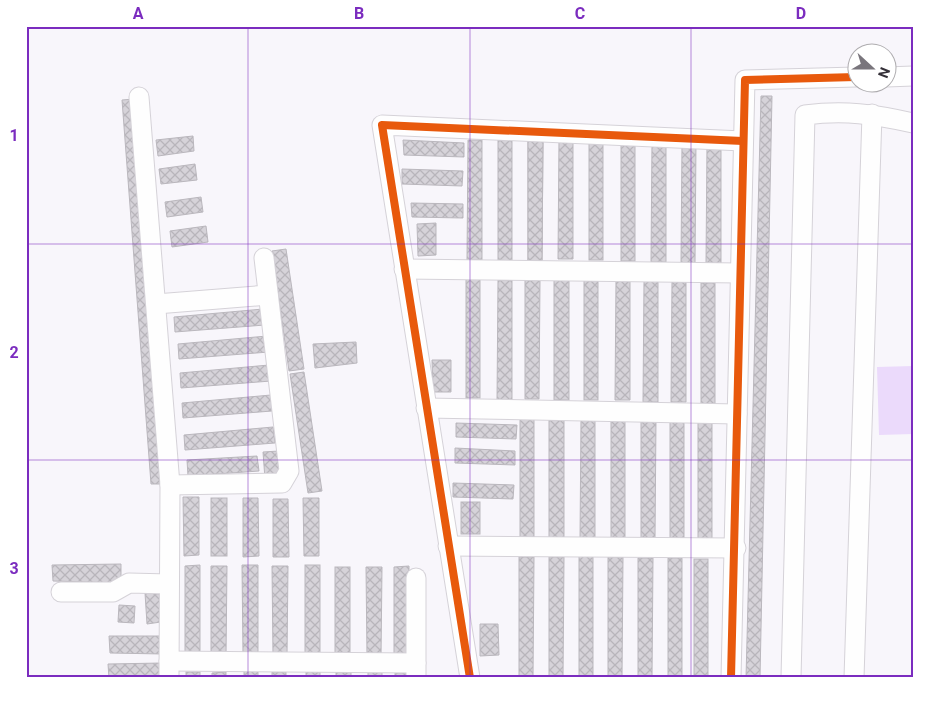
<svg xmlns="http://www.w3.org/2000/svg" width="939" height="704" font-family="Roboto,sans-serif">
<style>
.park{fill:#ebdafb}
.building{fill:url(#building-cross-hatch);stroke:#bab7bd}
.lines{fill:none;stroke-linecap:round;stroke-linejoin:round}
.minor-casing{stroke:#d5d2d8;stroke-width:21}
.minor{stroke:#fefefe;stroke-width:19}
.cycleway-casing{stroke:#fff;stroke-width:11}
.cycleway{stroke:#e8590c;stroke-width:8}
.grid{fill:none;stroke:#7b2cbf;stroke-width:1;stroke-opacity:0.55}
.neatline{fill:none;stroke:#7b2cbf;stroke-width:2}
.grid-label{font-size:16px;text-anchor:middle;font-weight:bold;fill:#7b2cbf}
</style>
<defs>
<pattern id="building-cross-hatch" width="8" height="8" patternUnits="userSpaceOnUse" patternTransform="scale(1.25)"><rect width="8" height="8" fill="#d6d3d9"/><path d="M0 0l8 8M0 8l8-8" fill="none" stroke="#b8b5bb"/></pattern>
</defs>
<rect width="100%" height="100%" fill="#f8f6fb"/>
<!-- park -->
<polygon class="park" points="913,366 913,434 879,435 877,367"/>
<!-- building -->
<g class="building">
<polygon points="761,96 772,96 760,678 746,678"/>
<polygon points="134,99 161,484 151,484 122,100"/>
<polygon points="193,136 194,151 158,156 156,140"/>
<polygon points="528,139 543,140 542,260 528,260"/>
<polygon points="559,139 573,139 573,259 558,259"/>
<rect x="589" y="139" width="14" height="121"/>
<polygon points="403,140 464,143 464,157 404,155"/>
<polygon points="468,140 482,140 482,260 467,260"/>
<polygon points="498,140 512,140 512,261 498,260"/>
<polygon points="528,140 543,140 542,261 528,261"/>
<rect x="621" y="141" width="14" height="120"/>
<polygon points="652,141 666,141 666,262 651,262"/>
<polygon points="682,142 696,142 695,263 681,263"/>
<polygon points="707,143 721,143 721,264 706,264"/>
<polygon points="195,164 197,180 161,184 159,169"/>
<polygon points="402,169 463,171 462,186 402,184"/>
<polygon points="201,197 203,212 167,217 165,202"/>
<polygon points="411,203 463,204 463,218 412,217"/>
<polygon points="436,223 436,255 418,256 417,224"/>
<polygon points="206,226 208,242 172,247 170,231"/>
<polygon points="286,249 304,369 289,371 272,251"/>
<rect x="466" y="277" width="14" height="121"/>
<polygon points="525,279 540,279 539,399 525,399"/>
<rect x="554" y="279" width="15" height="121"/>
<rect x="584" y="279" width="14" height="121"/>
<polygon points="616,279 630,279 630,400 615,400"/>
<polygon points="498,280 512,280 512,401 497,401"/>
<polygon points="644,281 658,281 658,402 643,402"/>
<polygon points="672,281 686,281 686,402 671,402"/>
<rect x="701" y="283" width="14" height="121"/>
<polygon points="263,309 265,325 175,332 174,317"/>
<polygon points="267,336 269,352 179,359 178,344"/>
<polygon points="356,342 357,363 315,368 313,344"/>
<polygon points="432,360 451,360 451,392 433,392"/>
<polygon points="269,365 271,381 181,388 180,373"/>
<polygon points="304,372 322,491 308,493 290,374"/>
<polygon points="271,395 272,411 183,418 182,403"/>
<polygon points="641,418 656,419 655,539 641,539"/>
<rect x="520" y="419" width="14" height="121"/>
<polygon points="581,419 595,419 595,540 580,540"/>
<rect x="611" y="419" width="14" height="121"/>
<rect x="670" y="419" width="14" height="121"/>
<polygon points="549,420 564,420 564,540 549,541"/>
<polygon points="712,420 712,541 698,541 698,421"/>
<polygon points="456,423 517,425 516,439 456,437"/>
<polygon points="273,427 275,443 185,450 184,435"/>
<polygon points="455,448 515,451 515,465 455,463"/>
<polygon points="279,451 281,478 265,479 263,452"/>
<polygon points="257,456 259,471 188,476 187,460"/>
<polygon points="453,483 514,485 513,499 453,497"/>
<polygon points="183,497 199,497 199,555 184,556"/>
<rect x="211" y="498" width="16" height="58"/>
<polygon points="243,498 258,498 259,556 243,557"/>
<polygon points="303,498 319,498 319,556 304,556"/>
<polygon points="273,499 288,499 289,557 273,557"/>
<rect x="461" y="502" width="19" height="32"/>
<rect x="579" y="555" width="14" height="121"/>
<polygon points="519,557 534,557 533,678 519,678"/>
<polygon points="549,557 564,557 563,678 549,678"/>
<polygon points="608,557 623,557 622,678 608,678"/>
<polygon points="638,558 653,558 652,678 638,678"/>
<rect x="668" y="558" width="14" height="120"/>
<rect x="694" y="559" width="14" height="119"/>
<polygon points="121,564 121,583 53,581 52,565"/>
<polygon points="200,565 200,656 185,656 185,566"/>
<polygon points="242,565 258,565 258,655 243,655"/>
<rect x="305" y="565" width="15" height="90"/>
<polygon points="211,566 227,566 226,656 211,656"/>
<polygon points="272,566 288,566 287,656 273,656"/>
<polygon points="409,566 409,657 394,657 394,567"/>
<rect x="335" y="567" width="15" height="90"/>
<polygon points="366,567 382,567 381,658 367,657"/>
<polygon points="145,593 161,594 161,622 147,624"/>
<polygon points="119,605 135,606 134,623 118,622"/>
<polygon points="480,624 498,624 499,655 480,656"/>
<polygon points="109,636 163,636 163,654 110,653"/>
<polygon points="162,663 162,678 109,678 108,664"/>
<rect x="244" y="671" width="14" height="7"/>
<rect x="306" y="671" width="14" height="7"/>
<rect x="186" y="672" width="14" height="6"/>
<polygon points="226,672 226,678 212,678 212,673"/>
<rect x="272" y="672" width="14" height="6"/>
<rect x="336" y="672" width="15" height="6"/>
<rect x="368" y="672" width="14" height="6"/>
<rect x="395" y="673" width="14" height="5"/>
</g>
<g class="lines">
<defs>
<g id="minor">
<polyline points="886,77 913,76"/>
<polyline points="139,97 170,485 169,678"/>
<polyline points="404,269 740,273"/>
<polyline points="156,304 268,295"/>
<polyline points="426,408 737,414"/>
<polyline points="170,485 282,483 289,471 264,258"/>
<polyline points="448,546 736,548"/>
<polyline points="416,578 416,678"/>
<polyline points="61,592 113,592 129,583 169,584"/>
<polyline points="169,661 416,663"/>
<polyline points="470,678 382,125 743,141"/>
<polyline points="731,678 745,80 856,77"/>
<path d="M 791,678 L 805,115 C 845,110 873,114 913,123"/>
<polyline points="854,678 872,114"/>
</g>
</defs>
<!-- minor casing -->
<use href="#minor" class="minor-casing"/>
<!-- minor -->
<use href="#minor" class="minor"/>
<defs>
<g id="cycleway">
<polyline points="470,678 382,125 743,141"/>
<polyline points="731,678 745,80 856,77"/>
</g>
</defs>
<!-- cycleway casing -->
<use href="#cycleway" class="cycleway-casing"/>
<!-- cycleway -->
<use href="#cycleway" class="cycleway"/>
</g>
<!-- grid -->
<path class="grid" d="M 248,26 L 248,678M 470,26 L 470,678M 691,26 L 691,678M 26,244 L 913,244M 26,460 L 913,460"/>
<!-- border -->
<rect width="939" height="704" fill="none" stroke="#ffffff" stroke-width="55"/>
<!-- north arrow -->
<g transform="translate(872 68) rotate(111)"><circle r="24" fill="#ffffff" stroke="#aeacaf"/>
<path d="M0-4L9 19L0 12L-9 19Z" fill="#79757c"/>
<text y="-8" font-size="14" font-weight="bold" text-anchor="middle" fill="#343038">N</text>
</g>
<rect x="28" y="28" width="884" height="648" class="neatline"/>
<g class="grid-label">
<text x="138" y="19">A</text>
<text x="359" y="19">B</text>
<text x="580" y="19">C</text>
<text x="801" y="19">D</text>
<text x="14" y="141">1</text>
<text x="14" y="358">2</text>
<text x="14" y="574">3</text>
</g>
</svg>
